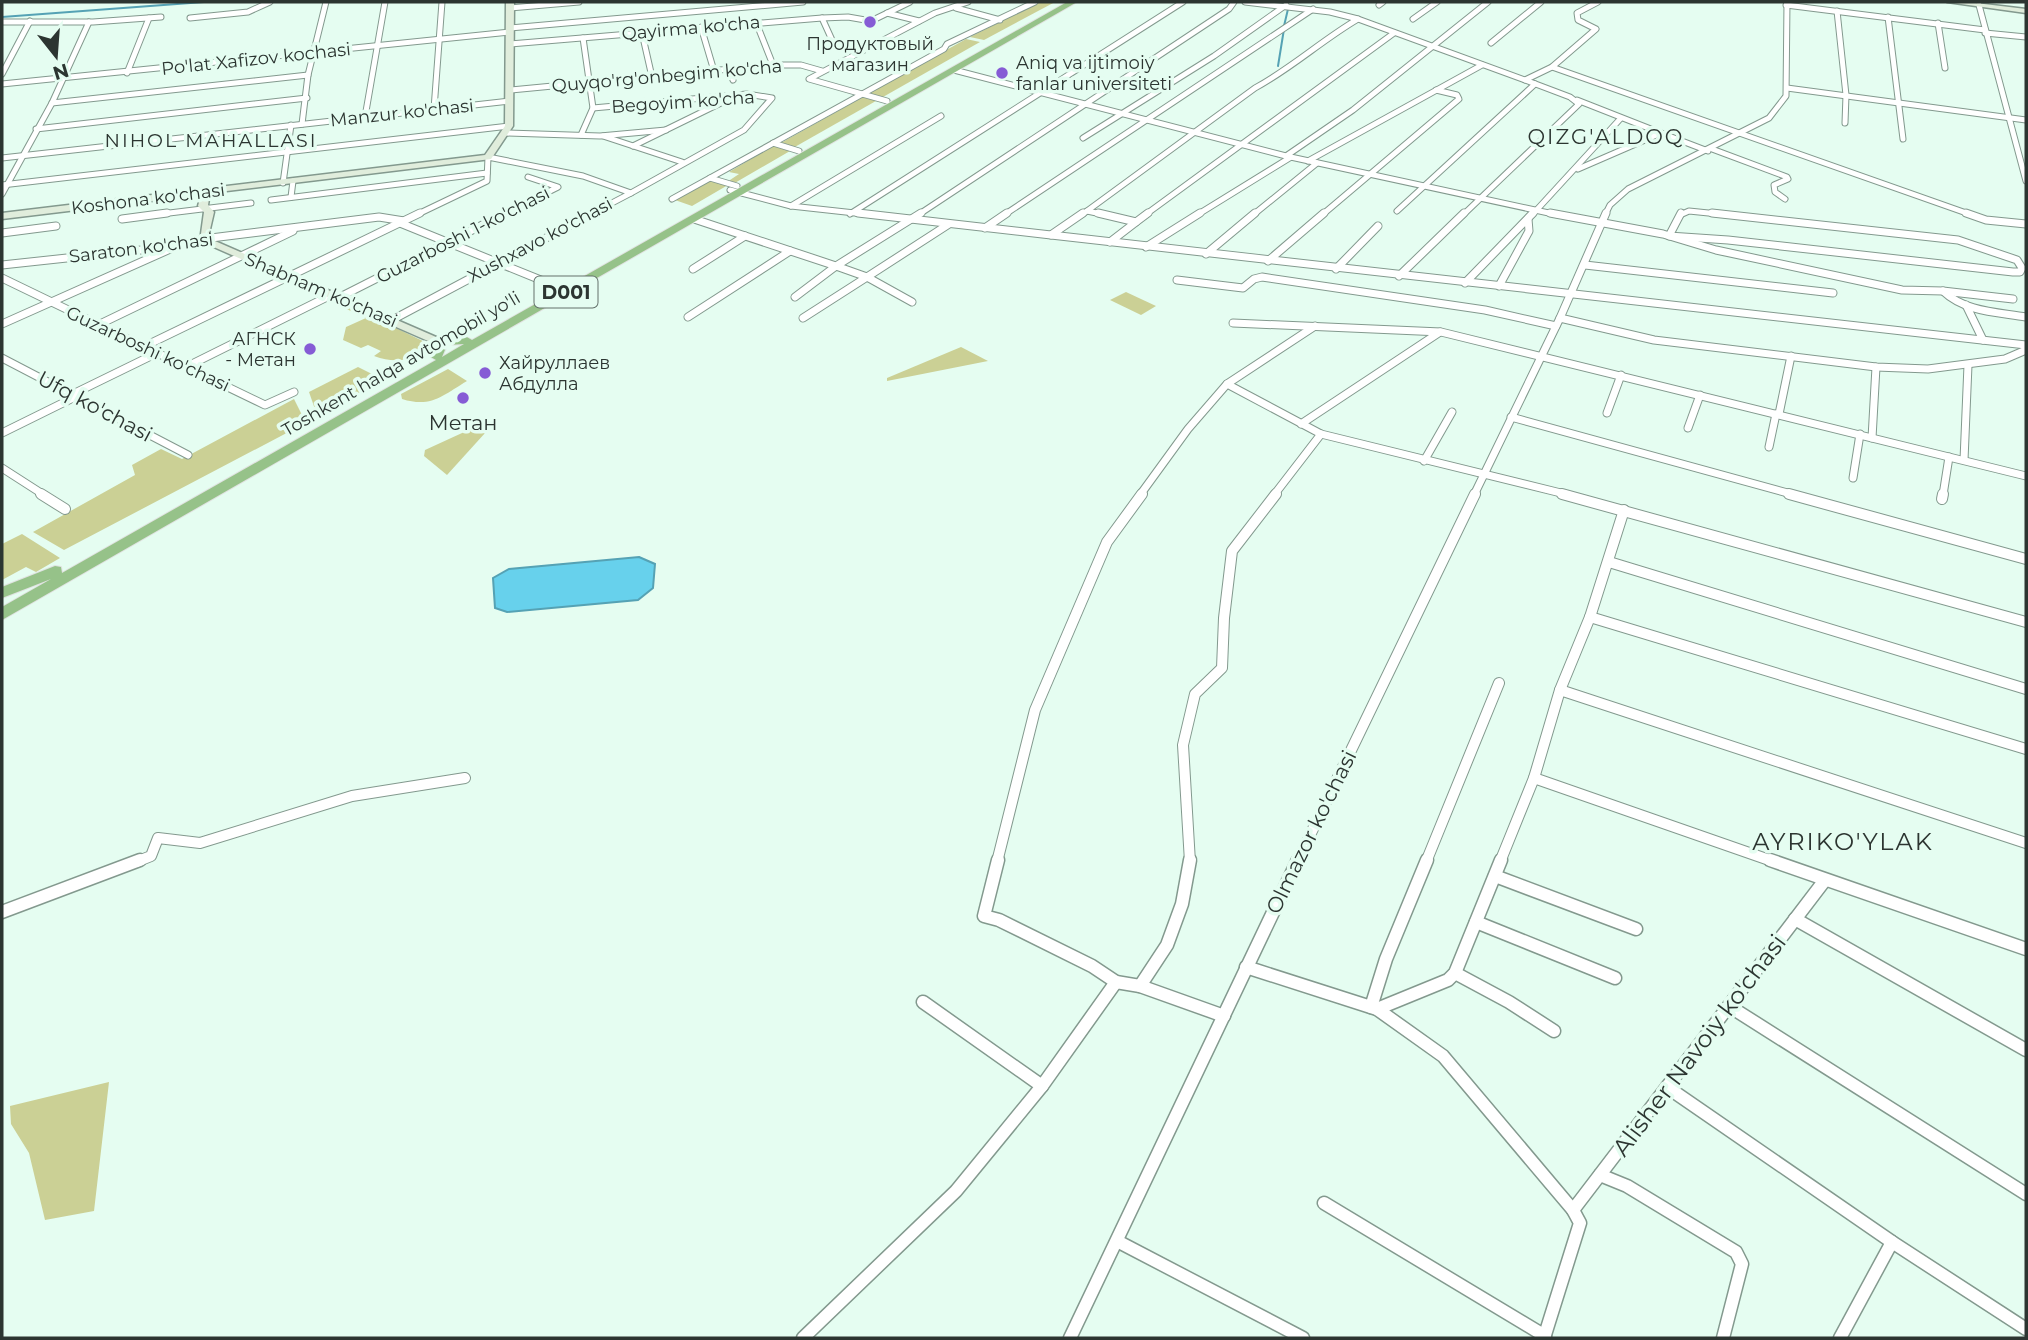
<svg xmlns="http://www.w3.org/2000/svg" width="2028" height="1340" font-family="Montserrat,sans-serif">
<style>
.green{fill:#cbd095}
.water{fill:#67d1ec;stroke:#55a2b4;stroke-width:2}
.lines{fill:none;stroke-linecap:round;stroke-linejoin:round}
.stream{stroke:#55a2b4;stroke-width:2}
.street-far3-casing{stroke:#83998e;stroke-width:7}
.street-far2-casing{stroke:#83998e;stroke-width:9}
.street-far1-casing{stroke:#83998e;stroke-width:12}
.street-casing{stroke:#83998e;stroke-width:15}
.secondary-casing{stroke:#83998e;stroke-width:3}
.highway-casing{stroke:#e1e3e2;stroke-width:2}
.street-far3{stroke:#fff;stroke-width:5}
.street-far2{stroke:#fff;stroke-width:7}
.street-far1{stroke:#fff;stroke-width:10}
.street{stroke:#fff;stroke-width:12}
.secondary{fill:#e0eddc;fill-rule:evenodd}
.highway{fill:#96c289;fill-rule:evenodd}
.poi-dot{fill:#865cd5;stroke:#e5fdf1;stroke-width:2.5}
.labels{text-anchor:middle;dominant-baseline:central;stroke-width:7;stroke-linejoin:round;paint-order:stroke}
.far-street-label{font-size:18px;fill:#2c3531;stroke:#e5fdf1}
.far-poi-label{font-size:18px;fill:#2c3531;stroke:#e5fdf1;text-anchor:start}
.far-neighbourhood-label{font-size:19px;letter-spacing:2px;fill:#2c3531;stroke:#e5fdf1}
.shield{fill:#e5fdf1;stroke:#64716b;stroke-width:2}
.shield-label{font-size:19px;font-weight:bold;fill:#2c3531}
.far-quarter-label{font-size:21px;letter-spacing:2px;fill:#2c3531;stroke:#e5fdf1}
.street-label{font-size:21px;fill:#2c3531;stroke:#e5fdf1}
.poi-label{font-size:21px;fill:#2c3531;stroke:#e5fdf1}
.quarter-label{font-size:24px;letter-spacing:2px;fill:#2c3531;stroke:#e5fdf1}
.near-street-label{font-size:24px;fill:#2c3531;stroke:#e5fdf1}
</style>
<rect width="100%" height="100%" fill="#e5fdf1"/>
<!-- green -->
<g class="green">
<polygon points="1039,2 1055,2 984,40 970,37"/>
<polygon points="966,39 980,42 793,148 779,144"/>
<polygon points="773,146 790,151 733,184 730,182 730,180 739,174 729,172"/>
<polygon points="711,180 728,185 692,206 675,200"/>
<polygon points="1126,292 1156,306 1141,315 1110,300"/>
<path d="M 332,297 L 431,345 L 432,348 C 411,359 398,365 374,356 L 381,351 L 368,345 L 361,348 L 343,340 L 346,327 L 366,318 L 327,300 Z"/>
<polygon points="961,347 988,361 887,381 887,378"/>
<polygon points="358,367 378,377 380,382 317,415 309,392"/>
<path d="M 448,369 L 467,381 C 442,396 431,408 402,399 L 401,394 Z"/>
<polygon points="294,399 302,415 298,427 64,550 33,532 135,475 132,465 161,449 182,459"/>
<polygon points="486,422 495,422 447,475 424,456 425,450"/>
<polygon points="22,534 60,558 36,572 26,567 2,580 2,544"/>
<polygon points="109,1082 94,1211 45,1220 29,1153 11,1124 10,1106"/>
</g>
<!-- water -->
<polygon class="water" points="639,557 655,564 653,588 638,600 507,612 495,608 493,578 509,569"/>
<g class="lines">
<!-- stream -->
<g class="stream">
<polyline points="2,17 204,2"/>
<polyline points="1284,26 1288,9"/>
<polyline points="1278,66 1284,29"/>
</g>
<defs>
<g id="street-far3">
<polyline points="1379,5 1383,2"/>
<polyline points="1786,5 1985,30"/>
<polyline points="1979,5 2026,181"/>
<polyline points="510,8 579,2"/>
<polyline points="956,8 1000,20"/>
<polyline points="1837,11 1846,95 1845,123"/>
<polyline points="887,13 919,21"/>
<polyline points="1888,17 1903,139"/>
<polyline points="190,18 248,12 270,2"/>
<polyline points="822,18 832,40"/>
<polyline points="1358,19 1525,80"/>
<polyline points="1413,19 1437,2"/>
<polyline points="2,22 93,22 161,17"/>
<polyline points="756,22 773,65"/>
<polyline points="1938,23 1945,68"/>
<polyline points="701,27 714,71"/>
<polyline points="510,28 803,2"/>
<polyline points="642,33 652,77"/>
<polyline points="1985,33 2026,37"/>
<polyline points="1491,43 1541,2"/>
<polyline points="510,44 822,18 848,17 871,21 910,2"/>
<polyline points="1552,67 1972,215"/>
<polyline points="728,69 733,80"/>
<polyline points="954,70 1286,156 1558,215"/>
<polyline points="127,73 149,18"/>
<polyline points="2,74 30,21"/>
<polyline points="2,84 510,32"/>
<polyline points="1787,88 2026,120"/>
<polyline points="511,90 773,65 801,65 822,71"/>
<polyline points="1577,100 1661,133"/>
<polyline points="887,101 809,79 935,13 968,2"/>
<polyline points="52,103 308,75"/>
<polyline points="593,108 747,94 772,98 744,130 631,193"/>
<polyline points="434,109 442,2"/>
<polyline points="365,117 385,2"/>
<polyline points="302,124 308,75 326,2"/>
<polyline points="36,129 307,98"/>
<polyline points="506,133 600,136 666,130"/>
<polyline points="581,135 593,108 583,38"/>
<polyline points="603,136 682,162"/>
<polyline points="1083,138 1214,56 1286,5"/>
<polyline points="773,143 799,151"/>
<polyline points="633,146 737,95"/>
<polyline points="1712,149 1787,177 1788,179 1774,185 1775,192 1785,199"/>
<polyline points="1286,156 1353,110 1488,2"/>
<polyline points="2,158 510,101"/>
<polyline points="1308,161 1482,65"/>
<polyline points="1578,169 1661,133 1708,151"/>
<polyline points="710,178 737,186"/>
<polyline points="283,183 291,125"/>
<polyline points="2,185 509,126"/>
<polyline points="730,190 791,206 873,215"/>
<polyline points="2,194 52,103 89,22"/>
<polyline points="291,197 293,181"/>
<polyline points="672,199 944,49 947,44 1035,2"/>
<polyline points="271,200 487,173"/>
<polyline points="791,206 941,116"/>
<path d="M 1087,211 L 1255,88 C 1292,68 1322,40 1358,19 L 1330,12 L 1245,2"/>
<polyline points="1397,211 1535,84"/>
<polyline points="850,214 1183,2"/>
<polyline points="153,215 251,203"/>
<polyline points="416,215 487,181 488,157 583,176 631,193 589,215"/>
<polyline points="502,215 558,187 528,177"/>
<polyline points="918,215 1229,9 1234,2"/>
<polyline points="1004,215 1313,9"/>
<polyline points="1081,215 1087,211 1106,215"/>
<polyline points="1145,215 1394,33"/>
<polyline points="1197,215 1291,157"/>
<polyline points="1253,215 1317,163"/>
<polyline points="1322,215 1459,99 1457,95 1436,90"/>
<polyline points="1463,215 1579,104 1570,97 1525,80 1552,67 1596,29 1578,20 1577,13 1598,2"/>
<polyline points="1532,215 1621,118"/>
<polyline points="1605,215 1610,205 1628,189 1769,118 1786,96 1787,2"/>
<polyline points="1680,215 1689,211 1728,215"/>
</g>
<g id="street-far2">
<polyline points="858,213 1051,235 1083,213"/>
<polyline points="1098,213 1136,222 1148,213"/>
<polyline points="1550,213 1663,234 1716,250 1902,290 1943,291 2013,299"/>
<polyline points="1681,213 1669,236 1728,240 2013,272 2020,272 2022,268 2017,260 1958,240 1712,213"/>
<polyline points="1966,213 1986,220 2026,224"/>
<polyline points="122,219 167,213"/>
<polyline points="694,219 836,266 921,213"/>
<polyline points="400,223 558,287"/>
<polyline points="985,228 1007,213"/>
<polyline points="2,233 56,226"/>
<polyline points="1051,235 2026,345"/>
<polyline points="1110,242 1136,222"/>
<polyline points="1146,247 1200,213"/>
<polyline points="1206,254 1255,213"/>
<polyline points="1268,261 1324,213"/>
<polyline points="2,265 178,246 203,239 379,217 404,221"/>
<polyline points="1585,265 1833,293"/>
<polyline points="693,269 745,236"/>
<polyline points="1336,269 1378,226"/>
<polyline points="1399,276 1464,213"/>
<polyline points="2,278 265,405 294,392"/>
<polyline points="1177,280 1243,288 1254,279 1262,277 1485,310 1556,326"/>
<polyline points="1465,283 1533,213"/>
<polyline points="1499,286 1529,231 1528,219"/>
<path d="M 1943,291 C 1965,312 1997,312 2026,317"/>
<polyline points="340,297 506,213"/>
<polyline points="795,297 836,266 867,277 949,224"/>
<polyline points="1966,305 1983,340"/>
<polyline points="688,317 790,251"/>
<polyline points="803,318 867,277 912,302"/>
<polyline points="1560,318 1606,213"/>
<polyline points="392,320 593,213"/>
<polyline points="1233,323 1441,332 2026,476"/>
<polyline points="2,324 177,246"/>
<polyline points="98,325 293,231"/>
<polyline points="143,347 420,213"/>
<polyline points="2,358 188,455"/>
<polyline points="186,367 333,294"/>
<polyline points="1227,384 1321,434 1569,495"/>
<polyline points="73,394 157,353"/>
<polyline points="1607,413 1621,375"/>
<polyline points="1779,414 1791,356"/>
<polyline points="1511,417 1795,495"/>
<polyline points="1301,424 1440,332"/>
<polyline points="1688,428 1700,395"/>
<polyline points="2,433 77,396"/>
<polyline points="1872,438 1876,367"/>
<polyline points="1769,447 1776,414"/>
<polyline points="1964,460 1968,365"/>
<polyline points="1424,461 1452,412"/>
<polyline points="2,468 44,495"/>
<polyline points="1853,478 1860,434"/>
<polyline points="1140,495 1188,429 1227,384 1315,326"/>
<polyline points="1274,495 1321,434"/>
<polyline points="1474,495 1560,318 1654,340 1876,367 1928,369 2005,359 2026,350"/>
<polyline points="1943,495 1949,457"/>
</g>
<g id="street-far1">
<polyline points="41,494 65,509"/>
<polyline points="1562,494 2026,622"/>
<polyline points="1789,494 2026,559"/>
<polyline points="1942,499 1943,494"/>
<polyline points="1609,562 2026,689"/>
<polyline points="1590,617 2026,749"/>
<polyline points="1560,690 2026,843"/>
<polyline points="1534,778 1775,862"/>
<polyline points="136,862 151,856 158,838 200,843 352,796 465,778"/>
<polyline points="997,862 1035,710 1107,542 1142,494"/>
<polyline points="1190,862 1183,745 1195,694 1222,668 1224,618 1232,551 1276,494"/>
<polyline points="1297,862 1475,494"/>
<polyline points="1426,862 1499,683"/>
<polyline points="1500,862 1534,778 1560,690 1590,617 1624,510"/>
</g>
<g id="street">
<polyline points="998,860 984,916 999,920 1092,966 1116,982 1140,986 1224,1016"/>
<polyline points="1770,860 2026,949"/>
<polyline points="1495,876 1636,929"/>
<polyline points="2,912 140,860"/>
<polyline points="1795,919 2026,1050"/>
<polyline points="1476,922 1615,978"/>
<polyline points="1246,967 1377,1009 1443,1056 1573,1210 1580,1223 1544,1338"/>
<polyline points="1455,973 1509,1002 1554,1031"/>
<polyline points="1140,986 1167,945 1182,904 1190,860"/>
<polyline points="923,1002 1042,1086"/>
<polyline points="1729,1006 2026,1194"/>
<polyline points="1371,1007 1386,959 1427,860"/>
<polyline points="1377,1009 1448,980 1455,973 1501,860"/>
<polyline points="1667,1087 1892,1242 2026,1329"/>
<polyline points="1600,1175 1627,1186 1736,1252 1742,1264 1723,1338"/>
<polyline points="1324,1203 1545,1336"/>
<polyline points="1573,1210 1825,880"/>
<polyline points="1117,1241 1303,1338"/>
<polyline points="803,1338 956,1191 1042,1086 1116,982"/>
<polyline points="1070,1338 1298,860"/>
<polyline points="1840,1338 1892,1242"/>
</g>
<g id="secondary">
<polygon points="506,2 514,2 513,126 491,159 210,193 208,205 214,212 208,238 443,340 443,344 435,344 200,241 204,212 198,206 201,195 2,219 2,213 485,155 505,126"/>
<polygon points="1947,2 1967,2 2026,9 2026,13"/>
</g>
<path id="highway" d="M 1067,2 L 1077,2 L 2,620 L 2,607 L 51,579 L 2,598 L 2,587 L 55,566 L 61,567 L 62,573 L 436,360 L 429,356 L 434,348 L 434,339 L 465,336 L 472,340 ZM 464,344 L 442,357 L 447,345 Z"/>
</defs>
<!-- street-far3 casing -->
<use href="#street-far3" class="street-far3-casing"/>
<!-- street-far2 casing -->
<use href="#street-far2" class="street-far2-casing"/>
<!-- street-far1 casing -->
<use href="#street-far1" class="street-far1-casing"/>
<!-- street casing -->
<use href="#street" class="street-casing"/>
<!-- secondary casing -->
<use href="#secondary" class="secondary-casing"/>
<!-- highway casing -->
<use href="#highway" class="highway-casing"/>
<!-- street-far3 -->
<use href="#street-far3" class="street-far3"/>
<!-- street-far2 -->
<use href="#street-far2" class="street-far2"/>
<!-- street-far1 -->
<use href="#street-far1" class="street-far1"/>
<!-- street -->
<use href="#street" class="street"/>
<!-- secondary -->
<use href="#secondary" class="secondary"/>
<!-- highway -->
<use href="#highway" class="highway"/>
</g>
<!-- markers -->
<g class="poi-dot">
<circle cx="870" cy="22" r="7"/>
<circle cx="1002" cy="73" r="7"/>
<circle cx="310" cy="349" r="7"/>
<circle cx="485" cy="373" r="7"/>
<circle cx="463" cy="398" r="7"/>
</g>
<g class="labels">
<!-- far-street labels -->
<g class="far-street-label">
<text transform="translate(691 28) rotate(-5)">Qayirma ko'cha</text>
<text transform="translate(256 59) rotate(-6)">Po'lat Xafizov kochasi</text>
<text transform="translate(667 76) rotate(-5)">Quyqo'rg'onbegim ko'cha</text>
<text transform="translate(683 102) rotate(-4)">Begoyim ko'cha</text>
<text transform="translate(402 113) rotate(-6)">Manzur ko'chasi</text>
<text transform="translate(148 199) rotate(-7)">Koshona ko'chasi</text>
<text transform="translate(463 235) rotate(-27)">Guzarboshi 1-ko'chasi</text>
<text transform="translate(540 240) rotate(-28)">Xushxavo ko'chasi</text>
<text transform="translate(141 248) rotate(-7)">Saraton ko'chasi</text>
<text transform="translate(321 290) rotate(23)">Shabnam ko'chasi</text>
<text transform="translate(148 349) rotate(25)">Guzarboshi ko'chasi</text>
<text transform="translate(401 364) rotate(-30)">Toshkent halqa avtomobil yo'li</text>
</g>
<!-- far-poi labels -->
<g class="far-poi-label">
<text x="870" y="44" text-anchor="middle">Продуктовый<tspan x="870" dy="21">магазин</tspan></text>
<text x="1016" y="63">Aniq va ijtimoiy<tspan x="1016" dy="21">fanlar universiteti</tspan></text>
<text x="296" y="339" text-anchor="end">АГНСК<tspan x="296" dy="21">- Метан</tspan></text>
<text x="499" y="363">Хайруллаев<tspan x="499" dy="21">Абдулла</tspan></text>
</g>
<!-- far-neighbourhood labels -->
<g class="far-neighbourhood-label">
<text x="211" y="140">NIHOL MAHALLASI</text>
</g>
<!-- shield labels -->
<rect class="shield" x="534.5" y="276.5" width="63" height="31" rx="5"/>
<g class="shield-label">
<text x="566" y="292">D001</text>
</g>
<!-- far-quarter labels -->
<g class="far-quarter-label">
<text x="1606" y="136">QIZG'ALDOQ</text>
</g>
<!-- street labels -->
<g class="street-label">
<text transform="translate(95 406) rotate(28)">Ufq ko'chasi</text>
<text transform="translate(1311 832) rotate(-64)">Olmazor ko'chasi</text>
</g>
<!-- poi labels -->
<g class="poi-label">
<text x="463" y="422">Метан</text>
</g>
<!-- quarter labels -->
<g class="quarter-label">
<text x="1843" y="841">AYRIKO'YLAK</text>
</g>
<!-- near-street labels -->
<g class="near-street-label">
<text transform="translate(1699 1045) rotate(-53)">Alisher Navoiy ko'chasi</text>
</g>
</g>
<!-- border -->
<rect width="2028" height="1340" fill="none" stroke="#2c3531" stroke-width="7"/>
<!-- north arrow -->
<g transform="translate(56 56) rotate(163)" stroke="#e5fdf1" stroke-width="5" paint-order="stroke">
<path d="M0-5L12 26L0 18L-12 26Z" fill="#2c3531"/>
<text y="-10" font-size="19" font-weight="bold" text-anchor="middle" fill="#2c3531">N</text>
</g>
</svg>
